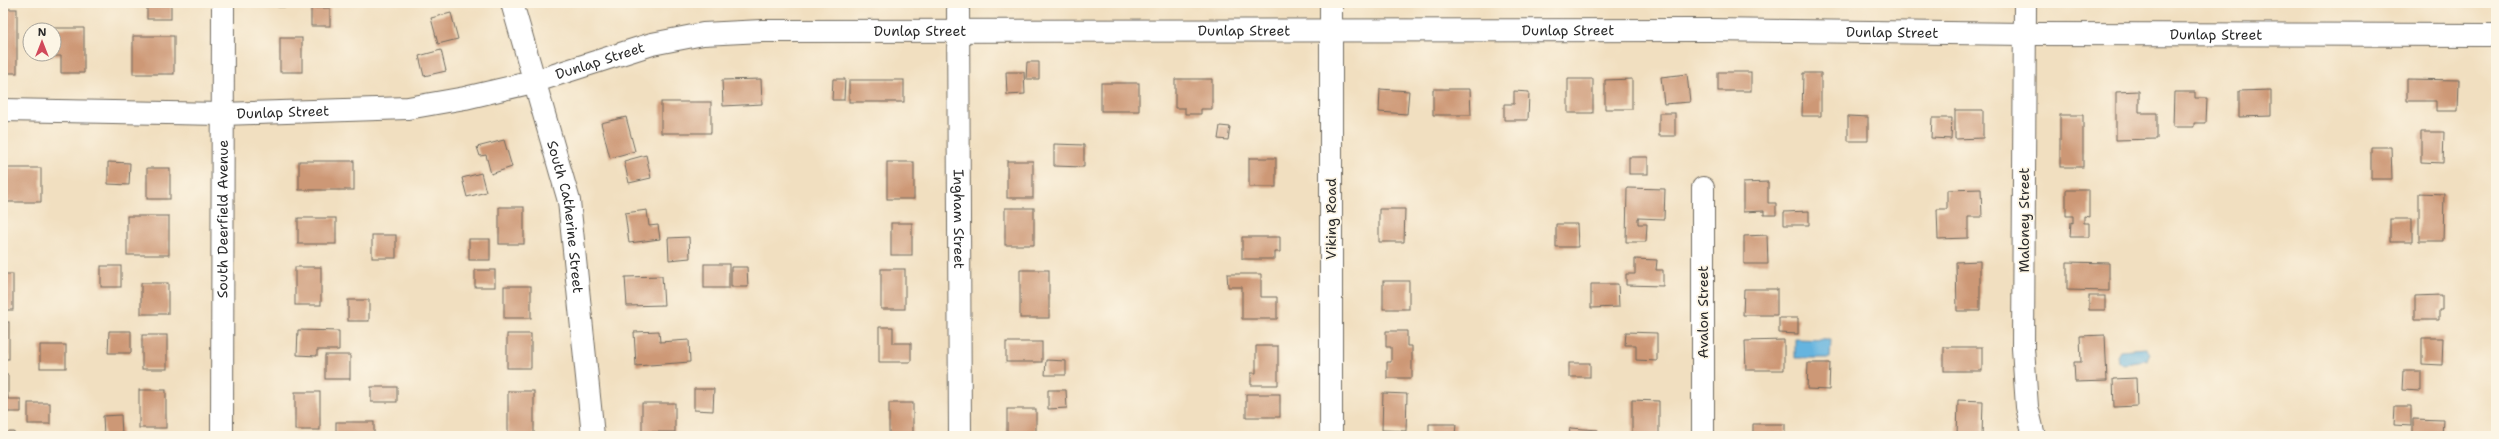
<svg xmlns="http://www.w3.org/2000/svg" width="2499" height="439" font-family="'Shantell Sans',sans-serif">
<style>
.water{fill:#65b4df;stroke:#487085}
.building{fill:#cd9876}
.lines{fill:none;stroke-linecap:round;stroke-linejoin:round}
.street-casing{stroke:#706a5f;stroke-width:24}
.street{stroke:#fff;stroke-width:22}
.labels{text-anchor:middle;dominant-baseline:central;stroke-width:3.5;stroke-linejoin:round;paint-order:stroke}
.street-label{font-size:14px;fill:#2b2b2b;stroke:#fcf5e5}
</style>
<rect width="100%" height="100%" fill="#fcf5e5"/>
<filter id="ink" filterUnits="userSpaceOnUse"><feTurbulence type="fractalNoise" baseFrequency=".025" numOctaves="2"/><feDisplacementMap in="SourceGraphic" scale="8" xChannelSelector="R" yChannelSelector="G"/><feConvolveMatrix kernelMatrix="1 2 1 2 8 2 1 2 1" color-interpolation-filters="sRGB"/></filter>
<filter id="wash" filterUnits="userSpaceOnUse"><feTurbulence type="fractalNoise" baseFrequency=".012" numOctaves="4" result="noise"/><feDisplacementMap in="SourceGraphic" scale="16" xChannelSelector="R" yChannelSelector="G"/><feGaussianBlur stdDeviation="0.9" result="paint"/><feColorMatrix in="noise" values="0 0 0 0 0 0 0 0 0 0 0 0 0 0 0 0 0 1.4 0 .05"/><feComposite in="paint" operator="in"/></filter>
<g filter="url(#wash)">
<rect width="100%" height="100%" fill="#f1dfc0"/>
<!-- water -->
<g class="water">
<polygon points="1795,339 1831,340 1830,358 1795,358"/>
<polygon points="2146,348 2150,353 2147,361 2121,364 2118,362 2117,355 2120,350"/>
</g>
<g id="blocks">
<!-- building -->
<g class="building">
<rect x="147" y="3" width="24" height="16"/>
<rect x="278" y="3" width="25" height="4"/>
<rect x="311" y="8" width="19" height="18"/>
<rect x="3" y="9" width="14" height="64"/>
<polygon points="451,13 458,39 438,44 431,18"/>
<polygon points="38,28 84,28 84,73 61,73 61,56 38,56 54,54 54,30 38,30"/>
<rect x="133" y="36" width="41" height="38"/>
<rect x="280" y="38" width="22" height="34"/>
<polygon points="441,50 446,71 424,76 419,56"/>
<polygon points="1027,62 1039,62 1039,79 1026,79"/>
<polygon points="1006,72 1024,72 1025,94 1007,95"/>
<rect x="1718" y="72" width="33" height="19"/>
<polygon points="1803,73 1821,73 1821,116 1802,116"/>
<polygon points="1687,74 1690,102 1664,104 1661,77"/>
<polygon points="761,79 762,104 723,106 722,80"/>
<polygon points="833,79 845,79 844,100 832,100"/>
<polygon points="1175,79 1212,79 1212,109 1201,109 1201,114 1185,114 1185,108 1175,108"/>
<rect x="1568" y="79" width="25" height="34"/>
<polygon points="1632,79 1632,109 1605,109 1605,80"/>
<polygon points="2407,79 2459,80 2458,111 2436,111 2436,101 2407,101"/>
<rect x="849" y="80" width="55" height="22"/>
<rect x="1101" y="83" width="38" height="28"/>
<polygon points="1380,89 1409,91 1407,114 1379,112"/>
<polygon points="1433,89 1470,89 1471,115 1433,115"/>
<polygon points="2271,90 2271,116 2239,117 2239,91"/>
<polygon points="1514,91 1529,92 1528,120 1504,120 1504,104 1514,104"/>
<polygon points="2139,91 2139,113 2157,113 2157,139 2116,140 2116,92"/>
<polygon points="2174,92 2195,92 2195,98 2207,98 2206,123 2194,123 2194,127 2173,127"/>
<rect x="661" y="102" width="50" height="31"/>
<polygon points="1955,110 1983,110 1983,138 1955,139"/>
<rect x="1659" y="113" width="16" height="23"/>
<rect x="2060" y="115" width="23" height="52"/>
<polygon points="1848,116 1868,117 1868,141 1848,141"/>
<polygon points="626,117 635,151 610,158 601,123"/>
<polygon points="1932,118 1952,118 1951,139 1931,138"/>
<polygon points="1220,126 1230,127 1228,140 1218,139"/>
<polygon points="2421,132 2444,132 2443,163 2421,162"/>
<polygon points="504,140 512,167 491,174 486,155 480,156 477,147"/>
<polygon points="1054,144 1084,145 1084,167 1054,166"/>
<polygon points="2371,147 2391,147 2392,179 2371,179"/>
<polygon points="646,155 651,178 629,183 624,161"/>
<rect x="1629" y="157" width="19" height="17"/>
<rect x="1249" y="158" width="27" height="29"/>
<rect x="299" y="161" width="55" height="29"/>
<rect x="1007" y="161" width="26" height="37"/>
<polygon points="108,162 130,163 129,185 108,184"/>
<rect x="887" y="162" width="27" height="37"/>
<rect x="3" y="168" width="38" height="34"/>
<rect x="147" y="168" width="23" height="31"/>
<polygon points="481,173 486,192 467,197 462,178"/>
<polygon points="1768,182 1768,203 1776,203 1776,215 1764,215 1764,211 1743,212 1743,183"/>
<polygon points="1627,188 1665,189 1664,219 1638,218 1638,224 1647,224 1646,242 1626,242"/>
<polygon points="1981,189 1982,217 1968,217 1968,238 1938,239 1937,209 1947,209 1947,190"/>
<polygon points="2066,190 2089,190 2089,217 2084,216 2084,223 2089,223 2089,237 2070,237 2071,222 2073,223 2073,216 2066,216"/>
<polygon points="2419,193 2444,194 2443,241 2419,241"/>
<rect x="499" y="207" width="25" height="37"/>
<rect x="1005" y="208" width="29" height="37"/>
<polygon points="1379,209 1405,209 1404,242 1379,242"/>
<polygon points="647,210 649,226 658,225 660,239 629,243 625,213"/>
<polygon points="1809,211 1809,225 1784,225 1784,212"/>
<rect x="127" y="216" width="42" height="39"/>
<rect x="298" y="218" width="38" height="26"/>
<rect x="2390" y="219" width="22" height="23"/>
<rect x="891" y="223" width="21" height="32"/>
<polygon points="1556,224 1577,224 1578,247 1556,247"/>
<rect x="372" y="235" width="24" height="23"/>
<polygon points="1767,235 1768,264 1744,264 1744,236"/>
<polygon points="689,237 690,258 669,260 668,238"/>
<polygon points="1242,237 1280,237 1280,252 1275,252 1275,259 1242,259"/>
<rect x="469" y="239" width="21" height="21"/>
<polygon points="1635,259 1657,260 1656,270 1663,270 1663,286 1626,285 1626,274 1635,274"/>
<polygon points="1980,261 1980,311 1957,311 1956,262"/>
<polygon points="2067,262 2109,263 2109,291 2067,290"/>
<rect x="704" y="264" width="25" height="24"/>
<rect x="101" y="266" width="20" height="21"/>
<rect x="295" y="267" width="26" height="38"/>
<polygon points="731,267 747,267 748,287 731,287"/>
<rect x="881" y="269" width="24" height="40"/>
<rect x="475" y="270" width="20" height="17"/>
<rect x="1020" y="270" width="29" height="48"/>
<rect x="3" y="274" width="10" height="36"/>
<polygon points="1227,274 1261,274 1261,297 1277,297 1277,319 1242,319 1242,287 1228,287"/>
<polygon points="662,276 664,305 627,306 625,277"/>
<rect x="1383" y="281" width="26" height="28"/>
<rect x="141" y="283" width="27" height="31"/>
<polygon points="1591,284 1618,284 1619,307 1591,308"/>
<rect x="504" y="286" width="27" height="32"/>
<polygon points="1744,289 1777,289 1777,315 1743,315"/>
<polygon points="2442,295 2442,310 2439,310 2439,320 2415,320 2415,296"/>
<rect x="2089" y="296" width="16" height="14"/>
<rect x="348" y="300" width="21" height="21"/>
<polygon points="1779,318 1798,318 1798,334 1779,333"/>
<rect x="3" y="322" width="6" height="37"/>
<polygon points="879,327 893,327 893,343 911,343 911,362 879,362"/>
<polygon points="298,330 339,331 339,350 317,350 317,356 297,355"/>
<polygon points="109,331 131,331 131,353 108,353"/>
<polygon points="659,331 660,342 689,340 690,362 636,366 634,332"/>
<polygon points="1386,331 1407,331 1407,346 1412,346 1412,378 1387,378 1387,362 1391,362 1391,347 1386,347"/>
<polygon points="1626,332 1657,333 1657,361 1636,360 1636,345 1625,345"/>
<rect x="507" y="334" width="24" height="34"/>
<rect x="142" y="335" width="25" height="34"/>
<polygon points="2105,335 2107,381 2075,382 2074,362 2081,362 2080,336"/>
<polygon points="2422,338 2443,338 2442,365 2422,364"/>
<polygon points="1784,340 1784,370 1746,370 1745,341"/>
<rect x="1006" y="342" width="36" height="20"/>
<rect x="40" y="345" width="26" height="23"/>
<polygon points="1256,346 1278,346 1278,385 1251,385 1251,373 1256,373"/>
<rect x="1944" y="347" width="38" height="24"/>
<rect x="325" y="355" width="25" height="24"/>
<polygon points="1046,360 1066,361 1066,375 1045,375"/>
<rect x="1569" y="363" width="21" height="14"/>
<polygon points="1808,363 1830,363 1829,390 1807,389"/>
<polygon points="2403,371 2421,371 2421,391 2402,390"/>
<polygon points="3,375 8,375 8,399 21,399 21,412 3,412"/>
<polygon points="2136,378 2137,406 2114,407 2113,379"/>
<rect x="371" y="387" width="26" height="15"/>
<polygon points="694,389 714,389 713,411 694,410"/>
<rect x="139" y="390" width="27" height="38"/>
<polygon points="1048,390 1066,390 1067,408 1048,409"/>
<rect x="508" y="391" width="26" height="45"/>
<rect x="295" y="392" width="25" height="38"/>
<polygon points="1383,393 1407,394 1406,431 1382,430"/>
<rect x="1246" y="394" width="34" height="23"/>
<polygon points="1632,400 1659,401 1659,436 1632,435"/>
<polygon points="1958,400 1983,401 1982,436 1957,436"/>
<rect x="28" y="403" width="22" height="21"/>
<rect x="642" y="403" width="33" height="29"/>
<rect x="889" y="403" width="24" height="33"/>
<polygon points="2395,406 2411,406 2411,426 2394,425"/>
<rect x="1007" y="409" width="29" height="27"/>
<polygon points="121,415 122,436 104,436 103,416"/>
<polygon points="2413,419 2443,420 2442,436 2413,434"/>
<rect x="336" y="422" width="38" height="14"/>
<polygon points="1429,424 1456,424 1455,436 1429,436"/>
<polygon points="1753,424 1785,424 1785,433 1776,433 1776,436 1753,436"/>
<polygon points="1570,428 1598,430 1598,436 1569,436"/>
<rect x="3" y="432" width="11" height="4"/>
</g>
</g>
</g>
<g filter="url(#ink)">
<use href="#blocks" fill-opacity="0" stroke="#706a5f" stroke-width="1"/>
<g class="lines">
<defs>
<g id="street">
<path id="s1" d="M 512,3 L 569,201 L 593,436"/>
<path id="s2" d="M 958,3 L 960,436"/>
<polyline points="2025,3 2023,348 2027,407 2034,436"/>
<path id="s3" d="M 3,110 L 222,114 L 408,108 L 465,98 L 533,82 L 652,44 L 703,34 L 762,31 L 1709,30 L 2025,34 L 2496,35"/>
<polyline points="1703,188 1703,436"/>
<path id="s4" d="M 222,436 L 223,3"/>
<polyline points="1331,436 1331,3"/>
</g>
</defs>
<!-- street casing -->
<use href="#street" class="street-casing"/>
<!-- street -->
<use href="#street" class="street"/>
</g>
</g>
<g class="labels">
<!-- street labels -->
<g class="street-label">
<text stroke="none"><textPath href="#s3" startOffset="927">Dunlap Street</textPath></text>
<text stroke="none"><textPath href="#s3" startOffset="1251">Dunlap Street</textPath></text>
<text stroke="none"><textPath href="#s3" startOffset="1575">Dunlap Street</textPath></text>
<text stroke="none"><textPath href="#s3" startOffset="1899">Dunlap Street</textPath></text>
<text stroke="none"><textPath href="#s3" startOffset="2223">Dunlap Street</textPath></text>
<text stroke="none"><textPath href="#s3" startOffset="603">Dunlap Street</textPath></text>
<text stroke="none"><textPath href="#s3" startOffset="280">Dunlap Street</textPath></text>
<text stroke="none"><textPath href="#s1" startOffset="221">South Catherine Street</textPath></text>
<text stroke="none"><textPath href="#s4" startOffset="217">South Deerfield Avenue</textPath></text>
<text stroke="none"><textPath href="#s2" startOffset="216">Ingham Street</textPath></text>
<text transform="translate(1331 219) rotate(-90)">Viking Road</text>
<text transform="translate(2024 220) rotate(-90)">Maloney Street</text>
<text transform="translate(1703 312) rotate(-90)">Avalon Street</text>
</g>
</g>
<!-- margin -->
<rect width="2499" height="439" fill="none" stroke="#fcf5e5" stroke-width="16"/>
<!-- north arrow -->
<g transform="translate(42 42)"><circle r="19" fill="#fcf5e5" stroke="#a8a49b"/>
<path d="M0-3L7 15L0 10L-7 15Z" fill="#d1495b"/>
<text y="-6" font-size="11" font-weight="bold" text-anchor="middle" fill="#2b2b2b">N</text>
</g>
</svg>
